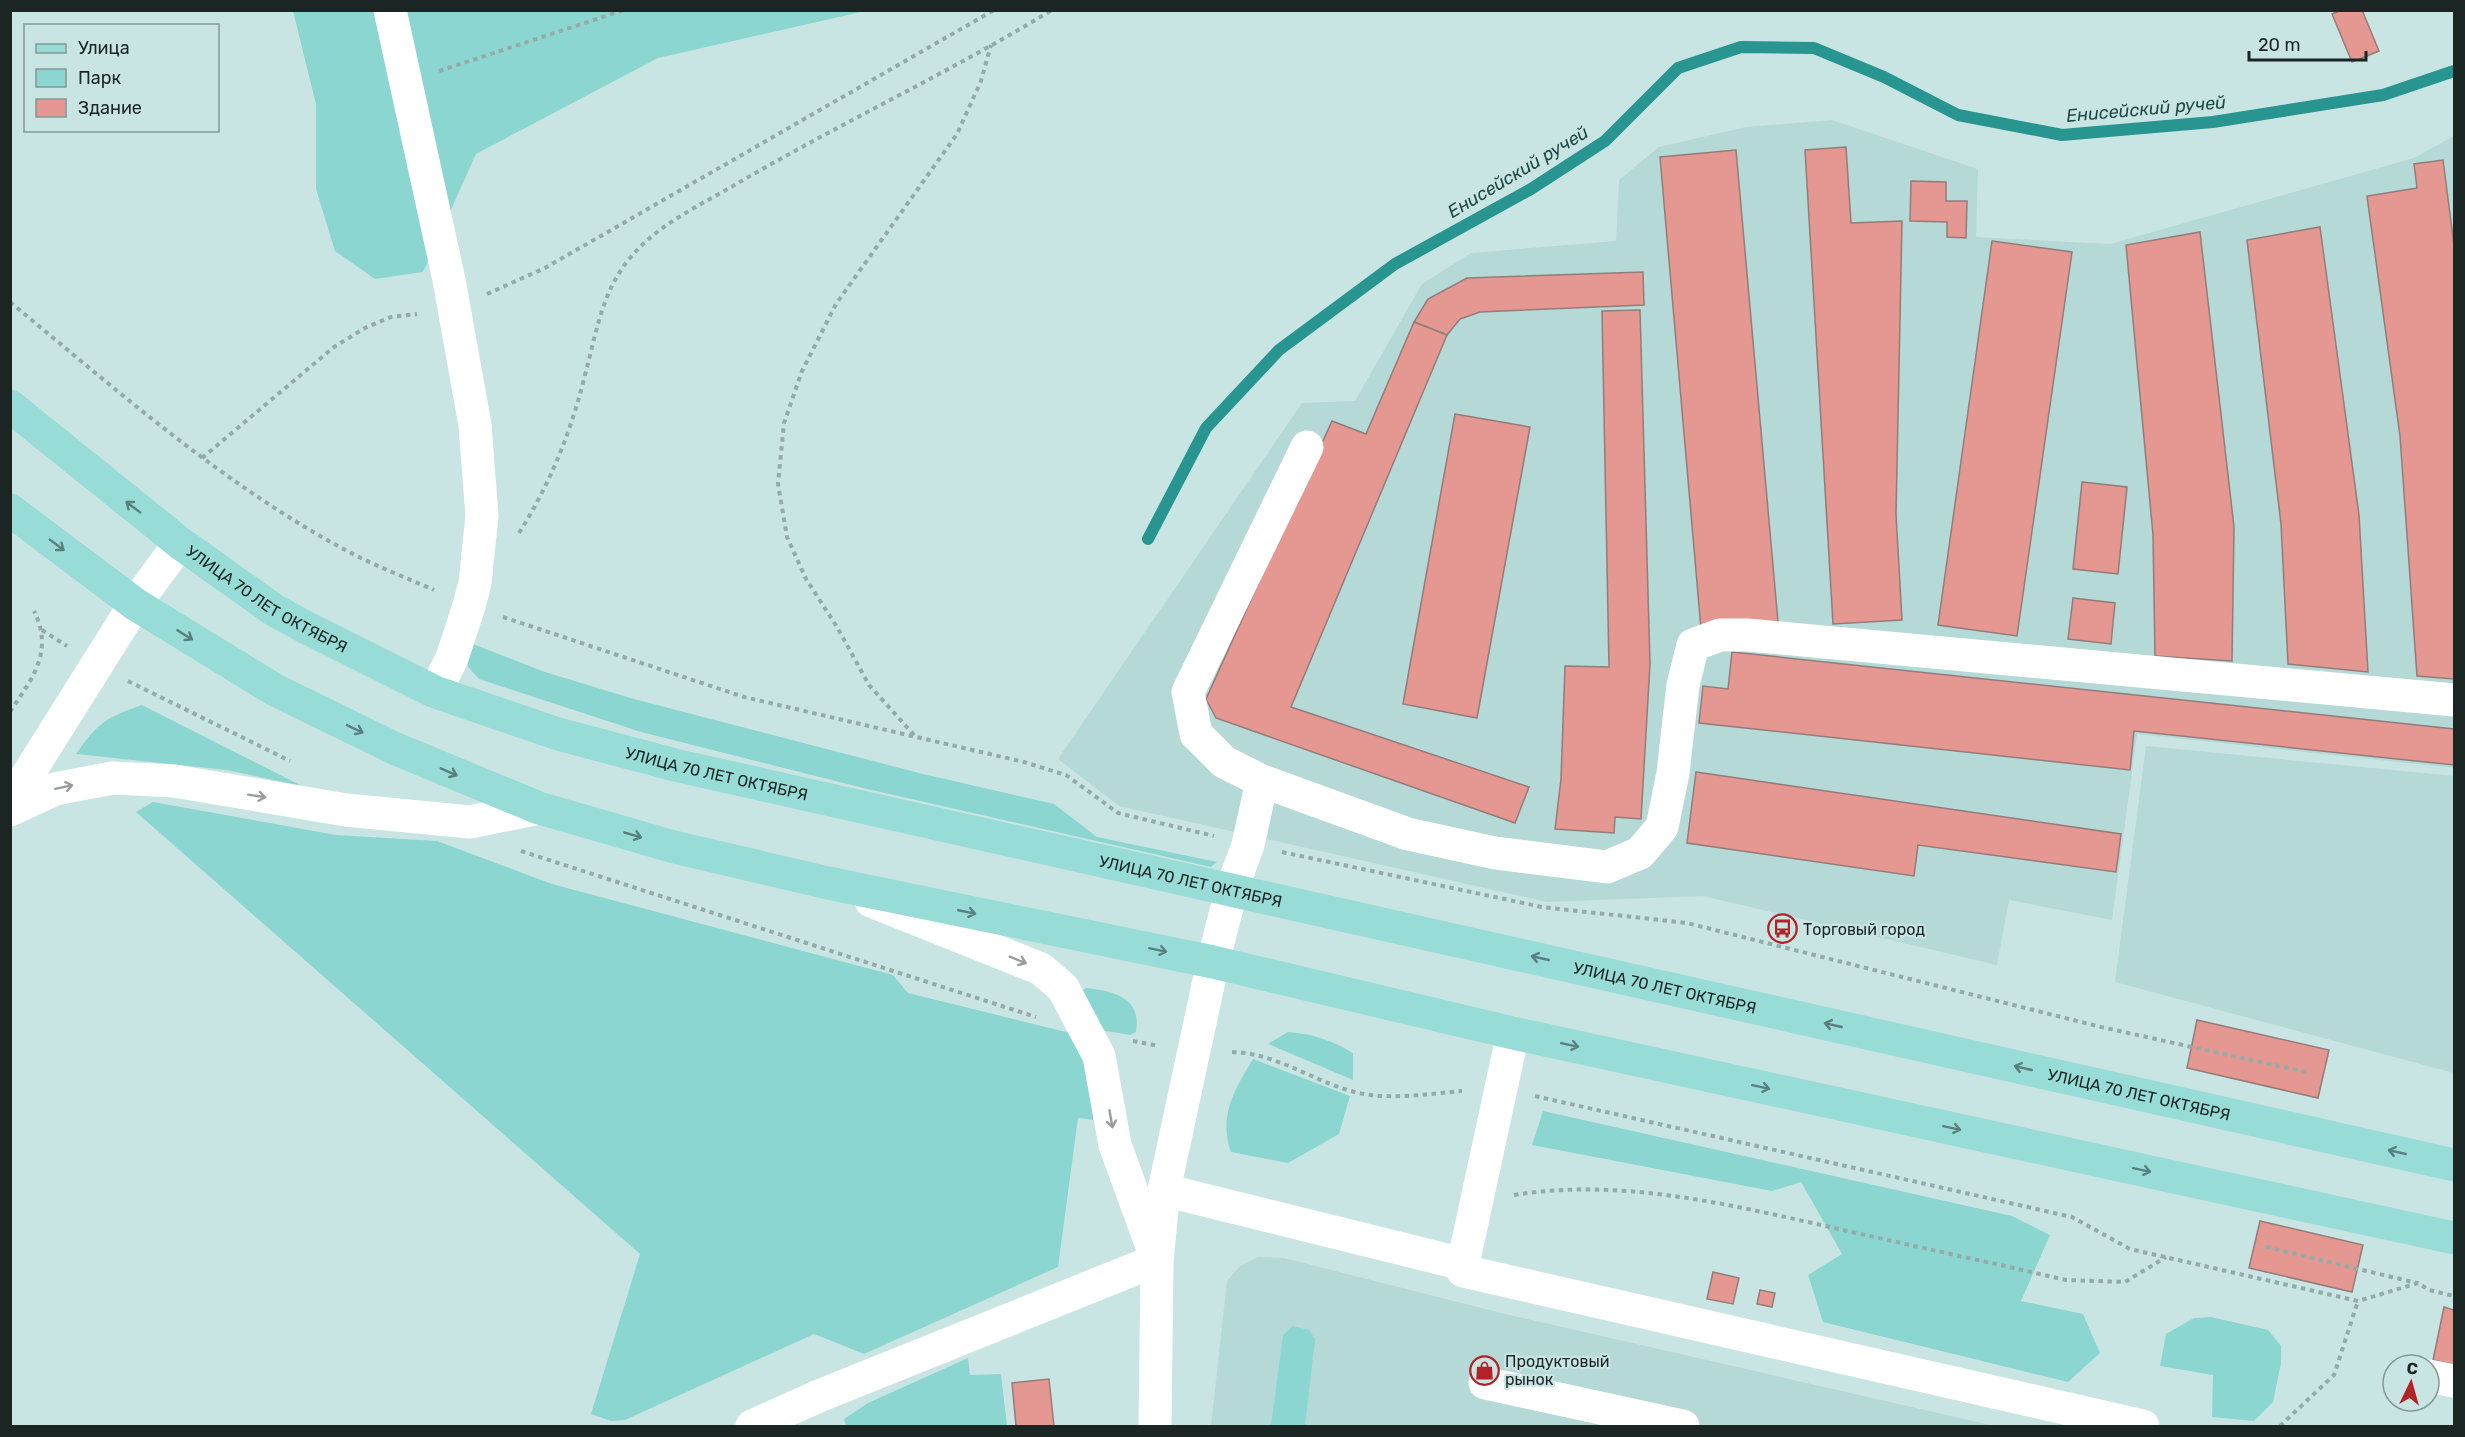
<svg xmlns="http://www.w3.org/2000/svg" width="2465" height="1437" font-family="Rubik,sans-serif">
<style>
.built{fill:#b4d9d6}
.green{fill:#8cd6d1}
.lines{fill:none;stroke-linecap:round;stroke-linejoin:round}
.stream{stroke:#289590;stroke-width:12}
.building{fill:#e59791;stroke:#947c7a;stroke-width:1.5}
.path{stroke:#94aba9;stroke-width:4;stroke-dasharray:4.5 4.5;stroke-linecap:butt}
.minor{stroke:#fff;stroke-width:33}
.major{stroke:#98dcd8;stroke-width:33}
.oneway{stroke:#59807e}
.oneway2{stroke:#989d9c}
.labels{text-anchor:middle;dominant-baseline:central;stroke-width:4.5;stroke-linejoin:round;paint-order:stroke}
.street-label{font-size:16px;fill:#1a2524;stroke:#c9e5e3}
.poi-label{font-size:16px;fill:#1a2524;stroke:#c9e5e3;text-anchor:start}
.water-label{font-size:18px;font-style:italic;fill:#1c4947;stroke:#c9e5e3}
</style>
<rect width="100%" height="100%" fill="#c9e5e3"/>
<!-- built -->
<g class="built">
<polygon points="1832,120 1978,169 1976,237 2110,244 2414,158 2454,136 2454,768 2137,734 2112,920 2009,900 1997,965 1703,896 1547,902 1119,806 1058,759 1302,403 1355,401 1422,284 1471,253 1616,241 1619,180 1659,147 1746,127"/>
<polygon points="2146,746 2454,776 2454,1073 2115,982"/>
<polygon points="1258,1257 1284,1258 1505,1314 1995,1426 1211,1426 1227,1281 1240,1266"/>
</g>
<!-- green -->
<g class="green">
<polygon points="293,11 865,11 658,58 476,154 423,272 375,279 335,251 316,189 316,104"/>
<polygon points="465,641 545,672 634,699 923,774 1054,804 1097,837 1217,862 1211,867 863,788 641,732 479,679 468,667"/>
<path d="M 142,705 L 302,786 L 227,770 L 76,754 C 98,723 105,718 142,705 Z"/>
<polygon points="153,802 336,835 437,841 552,884 893,975 908,993 1070,1033 1086,1051 1093,1089 1093,1120 1078,1118 1058,1267 864,1354 814,1334 625,1420 611,1421 591,1414 640,1254 136,812"/>
<path d="M 1086,988 C 1113,991 1142,997 1136,1032 L 1130,1035 L 1101,1030 L 1083,990 Z"/>
<path d="M 1288,1032 C 1312,1034 1332,1040 1353,1053 L 1353,1080 L 1268,1044 Z"/>
<path d="M 1253,1059 L 1350,1096 L 1339,1134 L 1288,1163 L 1231,1152 C 1218,1116 1235,1089 1253,1059 Z"/>
<polygon points="1543,1111 2012,1216 2050,1235 2021,1301 2083,1314 2100,1353 2068,1382 1823,1322 1808,1275 1842,1254 1801,1182 1772,1191 1532,1145"/>
<polygon points="2211,1317 2268,1330 2281,1346 2281,1363 2273,1402 2254,1421 2212,1417 2213,1375 2160,1366 2166,1334 2194,1318"/>
<polygon points="1293,1326 1309,1330 1315,1339 1305,1426 1271,1426 1283,1335"/>
<polygon points="968,1358 970,1375 1001,1374 1007,1426 846,1426 844,1419 868,1403"/>
</g>
<g class="lines">
<!-- stream -->
<polyline class="stream" points="1148,539 1206,428 1279,350 1395,264 1531,189 1605,141 1678,68 1741,47 1814,48 1884,77 1958,115 2062,135 2213,122 2383,95 2454,71"/>
</g>
<!-- building -->
<g class="building">
<polygon points="2342,10 2362,10 2379,51 2352,62 2332,14"/>
<polygon points="1846,147 1851,223 1902,221 1896,514 1902,620 1833,624 1805,150"/>
<polygon points="1736,150 1778,622 1701,629 1660,157"/>
<polygon points="2443,160 2454,245 2454,679 2417,676 2400,436 2367,196 2417,188 2414,164"/>
<polygon points="1911,181 1946,182 1946,201 1967,201 1966,238 1947,237 1947,222 1910,221"/>
<polygon points="2320,227 2359,515 2368,672 2288,664 2281,524 2247,240"/>
<polygon points="2200,232 2234,527 2232,661 2155,656 2153,535 2126,245"/>
<polygon points="1992,241 2072,252 2017,636 1938,625"/>
<polygon points="1643,272 1644,305 1480,312 1460,319 1447,335 1414,322 1428,299 1467,278"/>
<polygon points="1640,310 1650,664 1641,819 1615,817 1614,833 1555,829 1561,779 1565,666 1609,667 1602,311"/>
<polygon points="1414,322 1447,335 1291,707 1529,787 1515,823 1216,718 1206,699 1332,421 1366,434"/>
<polygon points="1455,414 1530,427 1477,718 1403,704"/>
<polygon points="2082,482 2127,487 2118,574 2073,569"/>
<polygon points="2073,598 2115,603 2111,644 2068,639"/>
<polygon points="1732,652 2454,729 2454,765 2134,731 2130,770 1699,723 1703,686 1728,689"/>
<polygon points="1696,772 2121,834 2116,872 1918,845 1914,876 1687,843"/>
<polygon points="2197,1020 2329,1050 2318,1098 2187,1068"/>
<polygon points="2260,1221 2363,1245 2352,1292 2249,1268"/>
<polygon points="1713,1272 1739,1278 1733,1304 1707,1299"/>
<polygon points="1760,1290 1775,1293 1772,1307 1757,1304"/>
<polygon points="2444,1307 2454,1310 2454,1365 2433,1360"/>
<polygon points="1049,1379 1054,1426 1016,1426 1012,1383"/>
</g>
<g class="lines">
<!-- path -->
<g class="path">
<polyline points="439,71 624,10"/>
<polyline points="487,294 545,268 994,10"/>
<path d="M 10,302 C 119,392 226,487 351,553 C 378,567 407,578 434,590"/>
<polyline points="202,458 334,347 365,328 391,317 417,314"/>
<path d="M 519,533 C 550,484 571,432 585,375 C 596,334 602,291 630,258 C 658,224 701,205 738,183 C 841,123 950,72 1052,10"/>
<polyline points="503,617 744,697 1024,762 1066,775 1118,813 1214,836"/>
<polyline points="42,630 67,646"/>
<polyline points="128,681 290,761"/>
<path d="M 10,712 C 33,677 54,652 34,611"/>
<polyline points="914,735 869,685 837,627 806,579 787,537 778,484 784,423 802,371 836,304 957,134 981,81 991,45"/>
<polyline points="521,851 1036,1017"/>
<polyline points="1282,852 1542,907 1687,923 2101,1027 2306,1072"/>
<polyline points="1133,1041 1159,1046"/>
<path d="M 1232,1052 C 1275,1053 1309,1079 1351,1091 C 1385,1101 1427,1094 1462,1091"/>
<polyline points="1535,1096 2072,1217 2130,1249 2358,1301 2418,1283 2429,1290 2454,1296"/>
<path d="M 1514,1195 C 1621,1178 1727,1204 1830,1227 C 1909,1245 1988,1262 2066,1280 L 2125,1282 L 2166,1257"/>
<polyline points="2266,1247 2417,1283"/>
<polyline points="2280,1426 2334,1375 2358,1301"/>
</g>
<!-- minor -->
<g class="minor">
<polyline points="390,10 449,280 475,425 482,516 475,583 469,606 452,658 435,692"/>
<polyline points="1307,447 1188,692 1196,734 1224,762 1262,781 1408,834 1495,853 1607,867 1640,853 1662,827 1673,773 1683,685 1693,645 1720,635 1748,635 2454,700"/>
<polyline points="10,803 135,604 180,543"/>
<polyline points="10,810 55,789 112,778 174,781 346,810 470,822 539,808"/>
<polyline points="1164,1190 1463,1264 1513,1033"/>
<polyline points="1463,1271 2143,1426"/>
<polyline points="2429,1376 2454,1381"/>
<polyline points="1485,1383 1683,1426"/>
<polyline points="752,1426 819,1396 1157,1260 1115,1145 1099,1056 1063,988 1041,969 871,901"/>
<polyline points="1155,1426 1157,1260 1164,1190 1213,962 1232,888 1248,845 1262,781"/>
</g>
<!-- major -->
<g class="major">
<path id="s1" d="M 10,406 L 180,543 L 274,610 L 307,628 L 435,692 L 558,734 L 675,765 L 2454,1165"/>
<polyline points="10,510 135,604 275,690 396,749 539,808 674,847 828,883 1213,962 1513,1033 2454,1238"/>
</g>
</g>
<!-- one-way arrows -->
<defs><path id="oneway-shaft" d="M-6 0H5M1.5-3L5.5 0L1.5 3" fill="none" stroke-width="1.6" stroke-linecap="round" stroke-linejoin="round" transform="scale(1.5)"/></defs>
<g class="oneway">
<use href="#oneway-shaft" transform="translate(133 507) rotate(-143)"/>
<use href="#oneway-shaft" transform="translate(57 545) rotate(37)"/>
<use href="#oneway-shaft" transform="translate(185 635) rotate(32)"/>
<use href="#oneway-shaft" transform="translate(355 729) rotate(26)"/>
<use href="#oneway-shaft" transform="translate(449 772) rotate(24)"/>
<use href="#oneway-shaft" transform="translate(633 835) rotate(16)"/>
<use href="#oneway-shaft" transform="translate(967 912) rotate(11)"/>
<use href="#oneway-shaft" transform="translate(1158 950) rotate(12)"/>
<use href="#oneway-shaft" transform="translate(1540 958) rotate(-167)"/>
<use href="#oneway-shaft" transform="translate(1833 1025) rotate(-167)"/>
<use href="#oneway-shaft" transform="translate(1570 1045) rotate(12)"/>
<use href="#oneway-shaft" transform="translate(2023 1068) rotate(-167)"/>
<use href="#oneway-shaft" transform="translate(1761 1087) rotate(12)"/>
<use href="#oneway-shaft" transform="translate(1952 1128) rotate(12)"/>
<use href="#oneway-shaft" transform="translate(2397 1152) rotate(-167)"/>
<use href="#oneway-shaft" transform="translate(2142 1170) rotate(12)"/>
</g>
<g class="oneway2">
<use href="#oneway-shaft" transform="translate(64 787) rotate(-12)"/>
<use href="#oneway-shaft" transform="translate(257 796) rotate(9)"/>
<use href="#oneway-shaft" transform="translate(1018 960) rotate(22)"/>
<use href="#oneway-shaft" transform="translate(1111 1119) rotate(80)"/>
</g>
<!-- icons -->
<defs>
<symbol id="bus-ring" viewBox="-11 -11 22 22"><circle r="9.5" fill="#c9e5e3" stroke="#b32228" stroke-width="1.5"/><path d="M-5-6H5V4H4V6H2V4H-2V6H-4V4H-5ZM-3.5-4V0h7V-4ZM-3.5 1.2v1.5H-2V1.2ZM2 1.2v1.5H3.5V1.2Z" fill="#b32228"/></symbol>
<symbol id="shop-ring" viewBox="-11 -11 22 22"><circle r="9.5" fill="#c9e5e3" stroke="#b32228" stroke-width="1.5"/><path d="M-5-2.5h2.3a2.7 3.5 0 0 1 5.4 0H5L5.5 6h-11ZM-1.5-2.5h3a1.5 2.3 0 0 0-3 0Z" fill="#b32228"/></symbol>
</defs>
<g fill-rule="evenodd">
<use href="#bus-ring" x="1766" y="912" width="33" height="33"/>
<use href="#shop-ring" x="1468" y="1354" width="33" height="33"/>
</g>
<g class="labels">
<!-- street labels -->
<g class="street-label">
<text stroke="none"><textPath href="#s1" startOffset="322">УЛИЦА 70 ЛЕТ ОКТЯБРЯ</textPath></text>
<text stroke="none"><textPath href="#s1" startOffset="808">УЛИЦА 70 ЛЕТ ОКТЯБРЯ</textPath></text>
<text stroke="none"><textPath href="#s1" startOffset="1294">УЛИЦА 70 ЛЕТ ОКТЯБРЯ</textPath></text>
<text stroke="none"><textPath href="#s1" startOffset="1780">УЛИЦА 70 ЛЕТ ОКТЯБРЯ</textPath></text>
<text stroke="none"><textPath href="#s1" startOffset="2266">УЛИЦА 70 ЛЕТ ОКТЯБРЯ</textPath></text>
</g>
<!-- poi labels -->
<g class="poi-label">
<text x="1803" y="929">Торговый город</text>
<text x="1505" y="1361">Продуктовый<tspan x="1505" dy="18">рынок</tspan></text>
</g>
<!-- water labels -->
<g class="water-label">
<text transform="translate(2146 109) rotate(-5)">Енисейский ручей</text>
<text transform="translate(1518 172) rotate(-31)">Енисейский ручей</text>
</g>
</g>
<!-- border -->
<rect width="2465" height="1437" fill="none" stroke="#1a2524" stroke-width="24"/>
<!-- legend -->
<rect x="24" y="24" width="195" height="108" fill="#c9e5e3" stroke="#839897" stroke-width="1.5"/>
<rect x="36" y="44" width="30" height="9" fill="#98dcd8" stroke="#839897" stroke-width="1.5"/>
<text x="78" y="54" font-size="18" fill="#1a2524">Улица</text>
<rect x="36" y="69" width="30" height="18" fill="#8cd6d1" stroke="#839897" stroke-width="1.5"/>
<text x="78" y="84" font-size="18" fill="#1a2524">Парк</text>
<rect x="36" y="99" width="30" height="18" fill="#e59791" stroke="#839897" stroke-width="1.5"/>
<text x="78" y="114" font-size="18" fill="#1a2524">Здание</text>
<!-- north arrow -->
<g transform="translate(2411 1383) rotate(5)"><circle r="28" fill="#c9e5e3" stroke="#839897" stroke-width="1.5"/>
<path d="M0-4.5L10 22L0 15L-10 22Z" fill="#b32228"/>
<text y="-9" font-size="16" font-weight="bold" text-anchor="middle" fill="#1a2524">С</text>
</g>
<!-- scale -->
<path d="M2249 51v9h117v-9" fill="none" stroke="#1a2524" stroke-width="3"/>
<text x="2258" y="51" font-size="18" fill="#1a2524" stroke="#c9e5e3" stroke-width="4.5" paint-order="stroke">20 m</text>
</svg>
